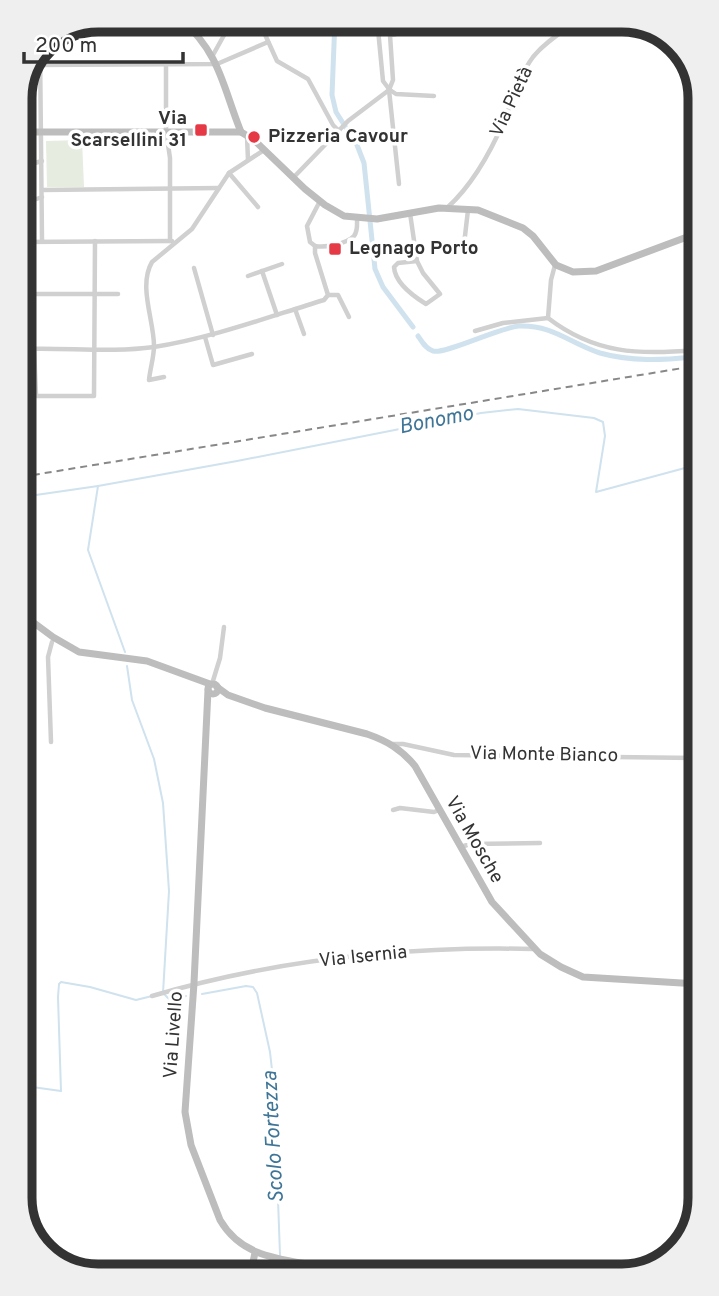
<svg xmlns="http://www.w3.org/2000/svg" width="719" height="1296" font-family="Overpass,sans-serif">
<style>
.green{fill:#e6ecdf}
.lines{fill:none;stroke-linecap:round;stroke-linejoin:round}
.stream{stroke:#cfe2ee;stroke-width:2}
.canal{stroke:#cfe2ee;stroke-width:5}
.street{stroke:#d0d0d0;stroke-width:4.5}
.secondary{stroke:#bdbdbd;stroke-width:7}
.rail{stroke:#888;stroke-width:2;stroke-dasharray:7 5;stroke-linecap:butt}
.poi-dot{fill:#e63946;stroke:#fff;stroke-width:2.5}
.labels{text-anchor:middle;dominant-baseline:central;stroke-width:7;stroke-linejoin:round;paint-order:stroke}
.street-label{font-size:19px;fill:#333;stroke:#fff}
.poi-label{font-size:19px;font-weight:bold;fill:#333;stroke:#fff;text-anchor:start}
.water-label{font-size:21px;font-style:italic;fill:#3f7597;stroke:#fff}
.rim{fill:none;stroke:#333;stroke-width:9}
</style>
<rect width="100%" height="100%" fill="#fff"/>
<!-- green -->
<polygon class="green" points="82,140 84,187 47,187 46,141"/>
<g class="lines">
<!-- stream -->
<g class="stream">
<polyline points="98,486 237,461 481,413 518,409 594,418 603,422 605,436 596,492 696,465"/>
<polyline points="22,497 98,486 88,550 125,652"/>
<polyline points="127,666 132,700 154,759 163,803 169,891 163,993 170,1000 186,996"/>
<polyline points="202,994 246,986 253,987 257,993 270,1052 274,1088 280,1255"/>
<polyline points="25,1086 61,1091 58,997 59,984 61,982 90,987 136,1000 152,996"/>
<polyline points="280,1275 280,1263"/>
</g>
<!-- canal -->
<g class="canal">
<polyline points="335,19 332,95 336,112 357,145 364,163 375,269 383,287 413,327"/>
<path d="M 418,336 C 422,342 426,349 433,351 C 444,355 498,328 519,326 C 554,325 569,343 600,353 C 632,362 662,360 695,357"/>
</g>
<!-- street -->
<g class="street">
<polyline points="258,19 277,61 308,79 333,125 339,131"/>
<polyline points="377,19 383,81 389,89"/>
<polyline points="378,27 390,35 393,80 389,90 399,184"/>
<path d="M 390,35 C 402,34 406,32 408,19"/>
<polyline points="40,47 42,241"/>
<polyline points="213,55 233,19"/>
<polyline points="166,64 166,131 170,158 170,241"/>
<polyline points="32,65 217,64 268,42"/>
<polyline points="390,90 396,94 434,96"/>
<polyline points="247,136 248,160"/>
<polyline points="20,167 42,161"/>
<polyline points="229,173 258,207"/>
<polyline points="293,178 348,121 389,90"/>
<polyline points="42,190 219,188"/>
<polyline points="20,205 42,197"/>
<path d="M 448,207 C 472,185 491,151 504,121 C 513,99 519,76 533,57 C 546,41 564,31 580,19"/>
<path d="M 410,213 L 417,261 L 398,263 L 394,267 C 395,283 413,296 426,304 L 440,294 L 423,273 L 417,261"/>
<polyline points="20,242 172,241"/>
<path d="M 315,246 C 325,248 346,244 354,236 C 358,231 357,224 357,219"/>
<polyline points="463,253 468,210"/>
<path d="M 555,265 L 551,280 L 548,318 C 595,354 639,355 695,350"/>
<polyline points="194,268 213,335"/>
<polyline points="262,271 277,315"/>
<polyline points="248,276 282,264"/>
<polyline points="20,294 118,294"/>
<polyline points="328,295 338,295 349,317"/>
<polyline points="295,309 304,334"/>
<polyline points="475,331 503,323 548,318"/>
<polyline points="205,337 213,365 252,354"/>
<polyline points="34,348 36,395"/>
<path d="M 21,349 C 65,347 110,353 154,347 C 212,338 268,317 324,300 L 328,295 L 315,253 L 315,246 L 310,242 L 307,226 L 320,201"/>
<path d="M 164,377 L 149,380 C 150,369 154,357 154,346 C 154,320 138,286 152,262 L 192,229 L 229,173 L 264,150"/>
<polyline points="21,396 94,396 95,241"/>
<polyline points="212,684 220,658 224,627"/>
<polyline points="51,742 48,657 52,642"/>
<polyline points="392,744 403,744 454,755 697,758"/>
<polyline points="393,810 400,808 434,812 439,810"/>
<polyline points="461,847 470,844 540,843"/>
<path d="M 152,996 C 275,960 406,946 533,949"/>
</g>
<!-- secondary -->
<g class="secondary">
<path d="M 181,19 C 221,55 222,85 241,132"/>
<polyline points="20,132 241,132 254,140 305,189 325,205 344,216 377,219 439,208 478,210 523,228 533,236 556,265 573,272 596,271 695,234"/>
<polyline points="22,614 53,637 79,652 147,661 210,684"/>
<circle cx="213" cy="689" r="5"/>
<path d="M 217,687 L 228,695 L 265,708 L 367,734 C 387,741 401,749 415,766 L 492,902 L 540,954 L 561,967 L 583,977 L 698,984"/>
<path d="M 208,690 L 194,983 L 185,1112 L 191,1145 L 220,1220 C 248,1268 303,1257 349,1274"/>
<polyline points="250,1275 255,1253"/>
</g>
<!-- rail -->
<polyline class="rail" points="21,477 695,366"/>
</g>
<!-- markers -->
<g class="poi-dot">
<rect x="194" y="123" width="14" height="14" rx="3.5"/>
<circle cx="254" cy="137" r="7"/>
<rect x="328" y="242" width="14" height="14" rx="3.5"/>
</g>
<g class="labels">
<!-- street labels -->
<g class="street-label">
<text transform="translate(512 102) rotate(-65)">Via Pietà</text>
<text transform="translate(544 755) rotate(1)">Via Monte Bianco</text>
<text transform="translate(474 840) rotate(60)">Via Mosche</text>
<text transform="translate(363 957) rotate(-6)">Via Isernia</text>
<text transform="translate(174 1035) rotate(-86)">Via Livello</text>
</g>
<!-- poi labels -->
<g class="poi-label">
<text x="187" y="119" text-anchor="end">Via<tspan x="187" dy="22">Scarsellini 31</tspan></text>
<text x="268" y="137">Pizzeria Cavour</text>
<text x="349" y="249">Legnago Porto</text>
</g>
<!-- water labels -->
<g class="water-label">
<text transform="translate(436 421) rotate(-11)">Bonomo</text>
<text transform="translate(274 1137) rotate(-93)">Scolo Fortezza</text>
</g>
</g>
<!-- crop -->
<path d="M0 0H719V1296H0ZM98 32H622A66 66 0 0 1 688 98V1198A66 66 0 0 1 622 1264H98A66 66 0 0 1 32 1198V98A66 66 0 0 1 98 32Z" fill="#efefef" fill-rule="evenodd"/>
<path class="rim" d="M98 32H622A66 66 0 0 1 688 98V1198A66 66 0 0 1 622 1264H98A66 66 0 0 1 32 1198V98A66 66 0 0 1 98 32Z"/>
<!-- scale -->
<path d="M24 52v10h159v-10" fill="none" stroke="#333333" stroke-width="3.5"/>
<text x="35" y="52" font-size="21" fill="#333333" stroke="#ffffff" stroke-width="5" paint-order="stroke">200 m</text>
</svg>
